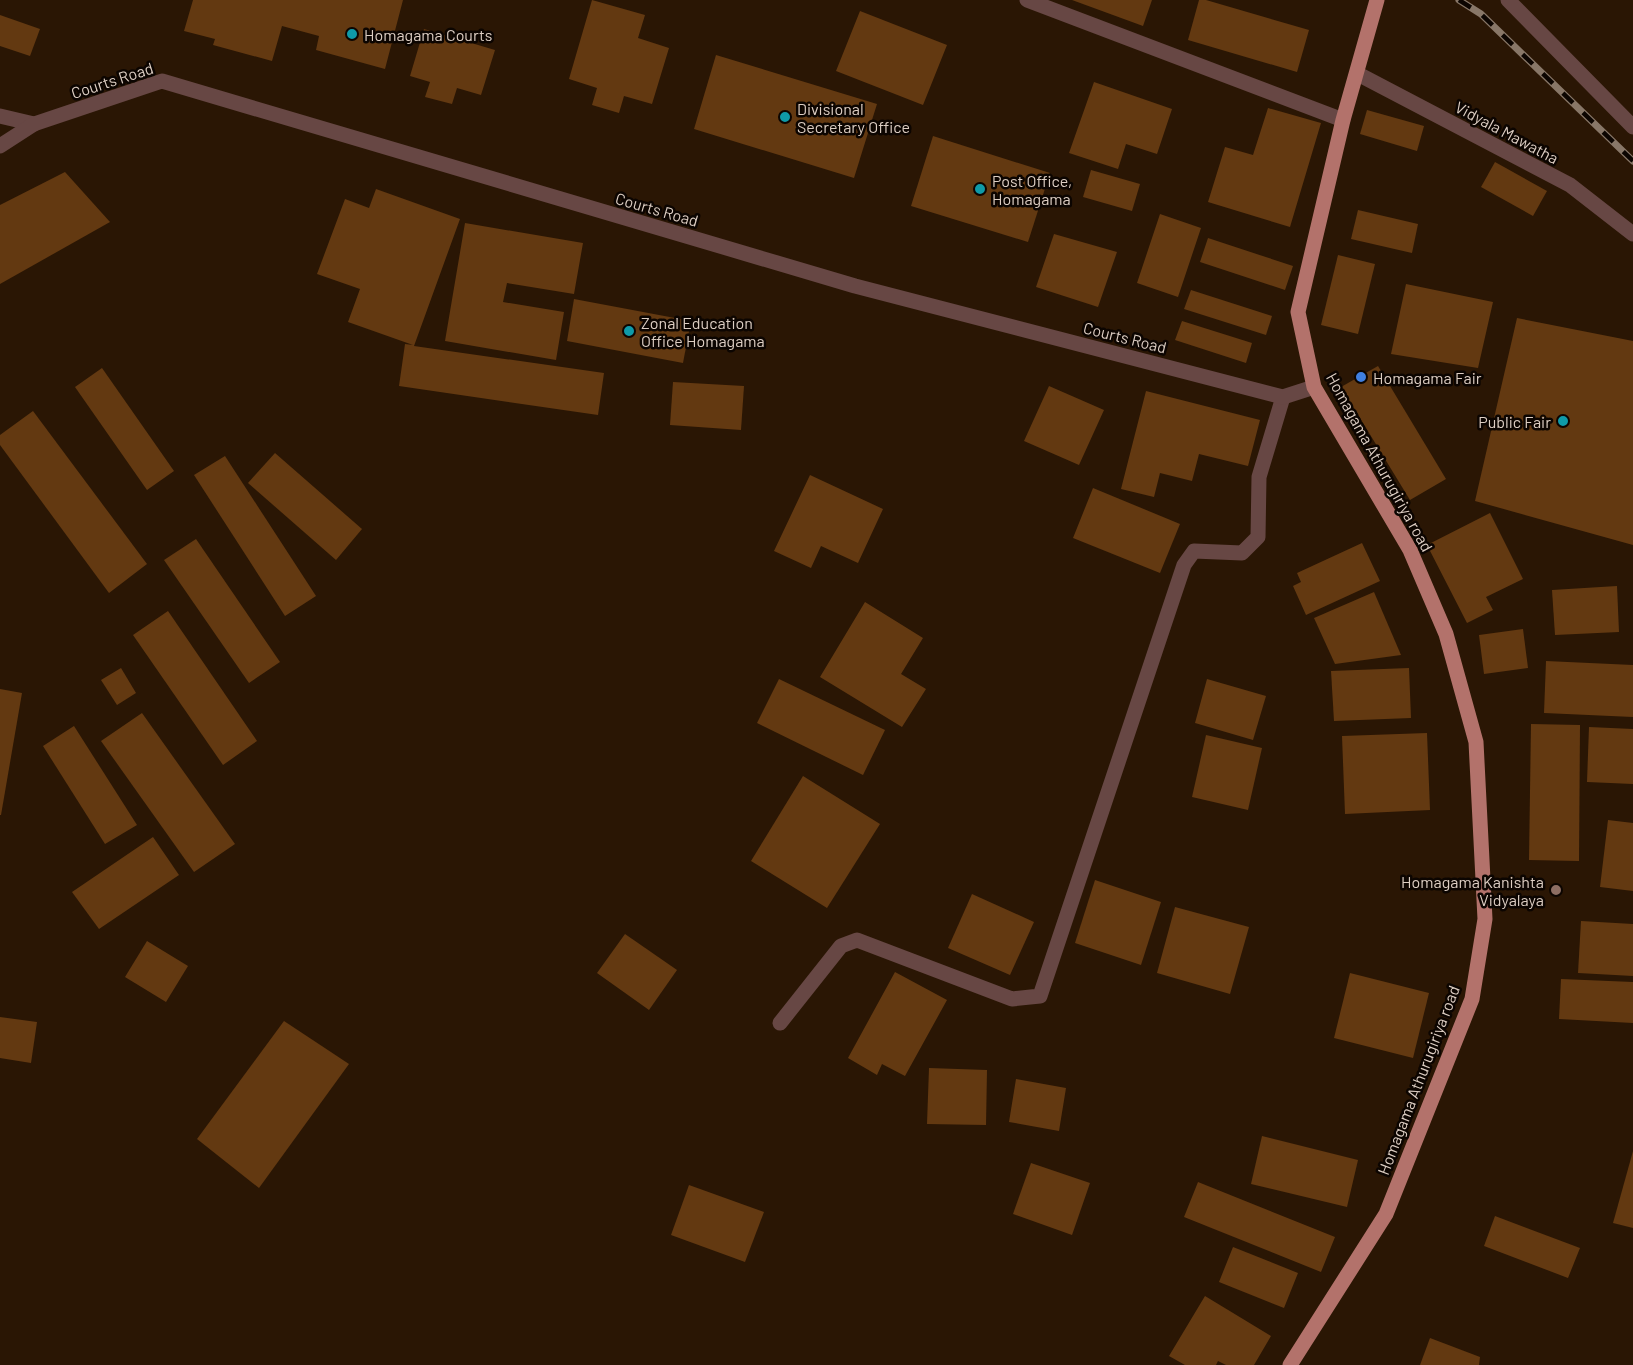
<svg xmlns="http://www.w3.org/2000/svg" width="1633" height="1365" font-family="Barlow,sans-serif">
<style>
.building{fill:#633911}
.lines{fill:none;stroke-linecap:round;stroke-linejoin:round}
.minor{stroke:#674744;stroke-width:15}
.tertiary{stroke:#674744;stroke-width:15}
.primary{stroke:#b3726b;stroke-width:15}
.rail-casing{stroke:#887768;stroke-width:7}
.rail{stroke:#0c0501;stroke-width:4.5;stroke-dasharray:14;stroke-linecap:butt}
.culture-dot{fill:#0f9aa8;stroke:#0c0501;stroke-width:2}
.shop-dot{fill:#3f7fe0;stroke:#0c0501;stroke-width:2}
.education-dot{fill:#8d6e63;stroke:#0c0501;stroke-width:2}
.labels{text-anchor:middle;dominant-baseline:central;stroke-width:5;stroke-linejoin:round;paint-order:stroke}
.poi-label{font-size:16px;fill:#ddcec3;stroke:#0c0501;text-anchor:start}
.street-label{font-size:16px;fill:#ddcec3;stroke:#0c0501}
</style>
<rect width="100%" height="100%" fill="#2a1604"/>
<!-- building -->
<g class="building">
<polygon points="193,0 403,0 385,69 316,50 319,36 282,26 272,61 213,45 215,39 184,31"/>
<polygon points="592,0 645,15 638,38 669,48 652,104 624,96 619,113 592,105 597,88 569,79"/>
<polygon points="1072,0 1152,0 1143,26"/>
<polygon points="1199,0 1206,0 1309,30 1297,72 1188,40"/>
<polygon points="860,11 947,45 923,105 836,71"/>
<polygon points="0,15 40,29 30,56 0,46"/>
<polygon points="424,29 495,50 481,95 457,88 452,104 425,97 430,82 410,76"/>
<polygon points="716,55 877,104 854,178 694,129"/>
<polygon points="1094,82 1172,109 1157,154 1126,144 1118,169 1069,153"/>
<polygon points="1268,108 1321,123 1290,227 1208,202 1225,147 1253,155"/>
<polygon points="1367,110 1424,126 1417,151 1360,134"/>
<polygon points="933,136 1050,173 1028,242 911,206"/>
<polygon points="1495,162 1547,191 1533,216 1481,187"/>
<polygon points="1091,170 1140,184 1132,211 1083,197"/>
<polygon points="65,172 110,222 0,284 0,205"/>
<polygon points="376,189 460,219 414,346 604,373 598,415 399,386 405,344 413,345 348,322 360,289 317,274 345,199 369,208"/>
<polygon points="1358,210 1418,224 1412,253 1351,239"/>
<polygon points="1160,214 1201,228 1178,297 1137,283"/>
<polygon points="465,223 583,243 574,294 507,283 503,302 564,312 556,360 445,341"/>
<polygon points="1054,234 1117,252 1098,307 1036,287"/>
<polygon points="1208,238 1293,266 1285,290 1200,262"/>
<polygon points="1338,255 1375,264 1358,334 1321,325"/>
<polygon points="1406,284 1493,302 1478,368 1391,354"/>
<polygon points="1191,290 1272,316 1266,335 1184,309"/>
<polygon points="574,299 691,321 683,363 567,341"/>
<polygon points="1517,318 1633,341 1633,545 1475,501"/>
<polygon points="1182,321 1252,343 1246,363 1175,340"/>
<polygon points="1378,366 1446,479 1410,500 1341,387"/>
<polygon points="102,368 174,471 147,490 75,387"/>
<polygon points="673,382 744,386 741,430 670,425"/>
<polygon points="1049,386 1104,410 1079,465 1024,441"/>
<polygon points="1146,391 1260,420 1248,466 1199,454 1192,481 1160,473 1154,497 1121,489"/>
<polygon points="33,411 147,564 109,593 0,445 0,435"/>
<polygon points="275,453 362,529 336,560 248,483"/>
<polygon points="225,456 316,596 285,616 194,475"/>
<polygon points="810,475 883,509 858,563 821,546 811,568 774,551"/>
<polygon points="1093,488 1180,524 1160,573 1073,538"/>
<polygon points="1490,513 1523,579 1486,597 1493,610 1467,623 1427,545"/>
<polygon points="196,539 280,662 249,683 164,560"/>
<polygon points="1362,543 1380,581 1306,615 1293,586 1301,582 1297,573"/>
<polygon points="1617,586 1619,632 1555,635 1552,590"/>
<polygon points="1374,592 1401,655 1335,664 1314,618"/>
<polygon points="865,602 923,638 901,674 926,689 902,727 820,677"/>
<polygon points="168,611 257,741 223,765 133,635"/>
<polygon points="1523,629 1528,668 1484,674 1479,635"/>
<polygon points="1546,661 1633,665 1633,717 1544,713"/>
<polygon points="121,668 136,693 117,705 101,680"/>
<polygon points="1409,668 1411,718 1334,721 1331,671"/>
<polygon points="779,679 885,730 863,775 757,723"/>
<polygon points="1207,679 1266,696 1253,740 1195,723"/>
<polygon points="0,689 22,693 1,815 0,815"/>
<polygon points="142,713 235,844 194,872 101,741"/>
<polygon points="1531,724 1580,725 1579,861 1529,860"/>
<polygon points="74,726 137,825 105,844 43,746"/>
<polygon points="1589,727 1633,729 1633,784 1587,782"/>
<polygon points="1427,733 1430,810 1345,814 1342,736"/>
<polygon points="1206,735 1262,748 1248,810 1192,797"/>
<polygon points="803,776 880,824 827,908 751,861"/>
<polygon points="1608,820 1633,823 1633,891 1600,887"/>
<polygon points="153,837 179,875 99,929 72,892"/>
<polygon points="1095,880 1161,902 1141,965 1075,943"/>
<polygon points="972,894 1034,922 1010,975 948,948"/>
<polygon points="1175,907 1249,927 1230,994 1157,973"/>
<polygon points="1581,921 1633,924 1633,976 1578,973"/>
<polygon points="625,934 677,970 649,1010 597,973"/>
<polygon points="147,941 188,966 166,1002 125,977"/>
<polygon points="895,972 947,1000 905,1076 882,1064 877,1075 848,1058"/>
<polygon points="1350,973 1429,993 1413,1058 1334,1038"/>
<polygon points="1561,979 1633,982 1633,1023 1559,1019"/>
<polygon points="0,1017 37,1022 31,1063 0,1058"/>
<polygon points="284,1021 349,1064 259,1188 197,1139"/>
<polygon points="929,1068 987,1070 986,1125 927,1124"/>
<polygon points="1016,1079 1066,1088 1059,1131 1009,1122"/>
<polygon points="1262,1136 1358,1160 1347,1207 1251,1184"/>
<polygon points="1633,1151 1633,1228 1613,1223"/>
<polygon points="1031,1163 1090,1183 1072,1235 1013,1214"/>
<polygon points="1198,1182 1335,1237 1321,1272 1184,1217"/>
<polygon points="689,1185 764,1212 745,1262 671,1235"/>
<polygon points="1495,1216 1580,1248 1568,1278 1484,1246"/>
<polygon points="1233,1247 1298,1273 1284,1308 1219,1282"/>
<polygon points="1205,1296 1271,1336 1254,1365 1226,1365 1218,1361 1216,1365 1185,1365 1169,1356"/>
<polygon points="1430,1338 1480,1357 1479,1365 1420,1365"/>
</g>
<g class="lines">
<!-- minor -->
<g class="minor">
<polyline points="1027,0 1343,120"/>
<polyline points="1358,74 1570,185 1633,234"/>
<polyline points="0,116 34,124"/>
<polyline points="780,1023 841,946 857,940 1012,999 1040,996 1184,565 1194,551 1242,553 1258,537 1259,477 1283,397"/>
</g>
<!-- tertiary -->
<g class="tertiary">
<polyline points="1508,0 1633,127"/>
<polyline points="0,146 34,124 162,81 855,286 1283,397 1314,387"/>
</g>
<!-- primary -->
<polyline class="primary" points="1290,1365 1386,1214 1472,999 1485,919 1476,742 1446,634 1410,550 1314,387 1298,312 1343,120 1377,0"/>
<defs>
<polyline id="rail" points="1459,0 1481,14 1633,161"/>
</defs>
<!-- rail casing -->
<use href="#rail" class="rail-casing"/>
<!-- rail -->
<use href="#rail" class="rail"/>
</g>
<!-- markers -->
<g class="culture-dot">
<circle cx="352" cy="34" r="6"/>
<circle cx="785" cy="117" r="6"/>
<circle cx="980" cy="189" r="6"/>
<circle cx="629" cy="331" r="6"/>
<circle cx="1563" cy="421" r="6"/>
</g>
<circle class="shop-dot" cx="1361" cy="377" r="6"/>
<circle class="education-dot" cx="1556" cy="890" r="6"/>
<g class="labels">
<!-- poi labels -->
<g class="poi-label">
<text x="364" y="34">Homagama Courts</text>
<text x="797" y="108">Divisional<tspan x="797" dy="18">Secretary Office</tspan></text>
<text x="992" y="180">Post Office,<tspan x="992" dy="18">Homagama</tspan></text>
<text x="641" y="322">Zonal Education<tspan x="641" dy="18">Office Homagama</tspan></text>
<text x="1373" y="377">Homagama Fair</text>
<text x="1551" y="421" text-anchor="end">Public Fair</text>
<text x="1544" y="881" text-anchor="end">Homagama Kanishta<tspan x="1544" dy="18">Vidyalaya</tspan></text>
</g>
<!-- street labels -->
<g class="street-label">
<text transform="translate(112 80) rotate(-18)">Courts Road</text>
<text transform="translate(1507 132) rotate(28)">Vidyala Mawatha</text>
<text transform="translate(657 209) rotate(16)">Courts Road</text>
<text transform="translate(1125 337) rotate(14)">Courts Road</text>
<text transform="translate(1380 462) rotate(61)">Homagama Athurugiriya road</text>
<text transform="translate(1418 1080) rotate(-69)">Homagama Athurugiriya road</text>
</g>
</g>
</svg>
